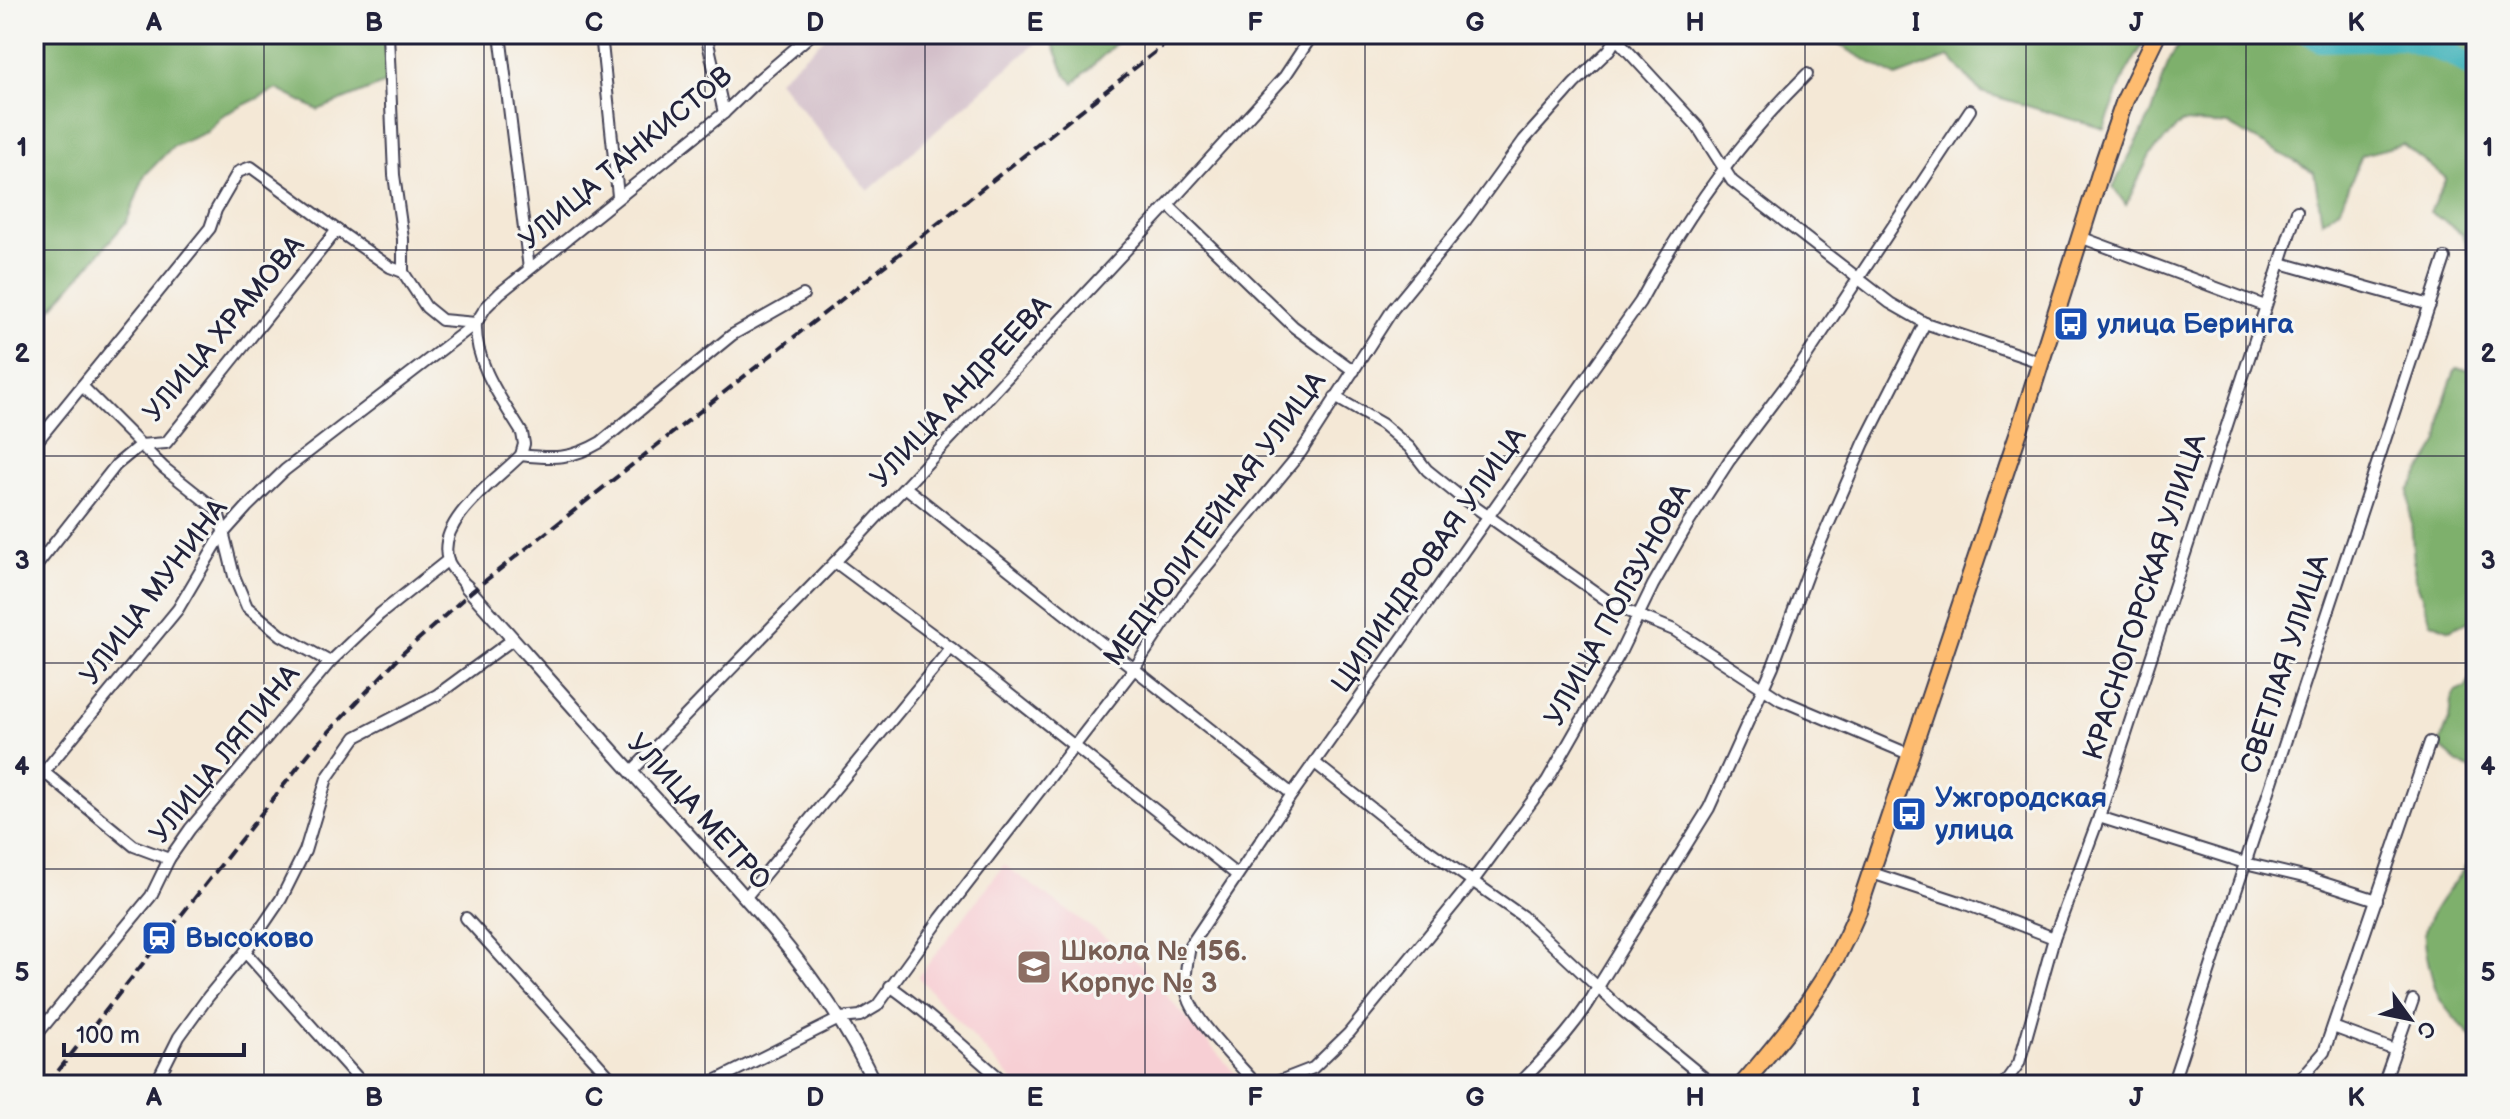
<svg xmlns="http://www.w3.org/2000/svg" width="2510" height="1119" font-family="'Balsamiq Sans',sans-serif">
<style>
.built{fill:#f7cfd4}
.industrial{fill:#d2bdc8}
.forest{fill:#7eb06c;stroke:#506954;stroke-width:2}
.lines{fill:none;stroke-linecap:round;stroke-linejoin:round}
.river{stroke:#43b3ba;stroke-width:22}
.minor-casing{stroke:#424052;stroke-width:14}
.tertiary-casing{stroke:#424052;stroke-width:16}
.primary-casing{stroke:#424052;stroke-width:20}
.minor{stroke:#fff;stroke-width:10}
.tertiary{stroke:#fff;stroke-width:12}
.primary{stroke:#febc70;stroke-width:16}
.rail{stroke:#22223b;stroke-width:4;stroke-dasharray:12 6;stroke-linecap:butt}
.grid{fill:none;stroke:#22223b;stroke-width:2;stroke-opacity:0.55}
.labels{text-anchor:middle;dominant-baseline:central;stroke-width:6;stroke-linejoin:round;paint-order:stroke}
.street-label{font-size:28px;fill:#22223b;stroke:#f6f6f2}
.transit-label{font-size:28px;font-weight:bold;fill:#164399;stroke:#f6f6f2;text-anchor:start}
.education-label{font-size:28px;font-weight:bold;fill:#785e54;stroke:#f6f6f2;text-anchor:start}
.neatline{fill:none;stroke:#22223b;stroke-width:3}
.grid-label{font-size:26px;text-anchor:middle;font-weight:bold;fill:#22223b}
</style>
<rect width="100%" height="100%" fill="#f6f6f2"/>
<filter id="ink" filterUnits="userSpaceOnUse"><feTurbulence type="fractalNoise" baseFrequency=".0125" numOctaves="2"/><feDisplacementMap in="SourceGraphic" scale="16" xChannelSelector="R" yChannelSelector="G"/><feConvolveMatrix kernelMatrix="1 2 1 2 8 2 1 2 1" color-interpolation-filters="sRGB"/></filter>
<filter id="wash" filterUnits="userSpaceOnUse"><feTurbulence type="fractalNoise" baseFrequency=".006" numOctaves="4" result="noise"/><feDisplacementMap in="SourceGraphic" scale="32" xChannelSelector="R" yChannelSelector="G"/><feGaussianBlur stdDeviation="1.8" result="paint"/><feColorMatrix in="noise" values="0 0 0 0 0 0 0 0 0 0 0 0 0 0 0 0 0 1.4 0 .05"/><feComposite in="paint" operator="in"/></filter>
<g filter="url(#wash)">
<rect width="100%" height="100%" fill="#f4e8d6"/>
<!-- built -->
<polygon class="built" points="1004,865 1134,958 1245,1085 1017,1085 918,977"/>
<!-- industrial -->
<polygon class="industrial" points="829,34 1040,34 1042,38 868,191 778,80"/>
<!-- forest -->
<g class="forest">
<polygon points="34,34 387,34 388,82 318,110 277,89 223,115 207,132 172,147 145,175 127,221 34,329"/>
<polygon points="1049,34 1129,34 1114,45 1074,83 1066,75"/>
<polygon points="1820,34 2149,34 2125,75 2104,129 1981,92 1949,57 1896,77"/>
<polygon points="2184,34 2476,34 2476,325 2473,324 2472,262 2463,234 2430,212 2446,178 2403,144 2362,155 2340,208 2322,221 2314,172 2229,125 2182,122 2150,155 2126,205 2113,187 2152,113 2168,64"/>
<polygon points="2456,368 2476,370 2476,629 2472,619 2450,630 2431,622 2415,577 2409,491 2439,441 2445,398"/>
<polygon points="2476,669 2476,773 2457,762 2439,746 2449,720 2451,700 2455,692 2465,688"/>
<path d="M 2476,849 L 2476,1042 C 2465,1029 2453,1018 2443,1004 C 2434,992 2421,941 2426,927 C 2437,898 2463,876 2476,849 Z"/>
</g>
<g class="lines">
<!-- river -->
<polyline class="river" points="2310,34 2320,41 2402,39 2453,55 2476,71"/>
</g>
</g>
<g filter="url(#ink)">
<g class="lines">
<defs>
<g id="minor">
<polyline points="388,34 394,175 403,239 403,272"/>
<polyline points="500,34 529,269"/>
<polyline points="601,34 618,196"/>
<polyline points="706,34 724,113"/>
<polyline points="1614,36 1697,126 1732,181 1890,303 1925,323 2040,362"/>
<polyline points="1168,205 1294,327 1354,371"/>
<polyline points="2080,237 2265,306"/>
<polyline points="2281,263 2430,305"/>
<polyline points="82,386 164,468 218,511 234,576 247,607 281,635 330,662"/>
<polyline points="1335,397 1382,424 1409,447 1427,470 1458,495 1615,606 1674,630 1781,700 1911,755"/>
<polyline points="34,445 210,228 216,210 238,172 251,167 337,230 390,267 403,272 426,307 442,320 476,323"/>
<polyline points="140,445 166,443 337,230"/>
<path d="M 521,455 C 554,459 572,459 601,442 L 732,335 L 803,295"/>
<polyline points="905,487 1292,794"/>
<polyline points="835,562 951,648 1237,875"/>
<polyline points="34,569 116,465 140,445"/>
<path d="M 466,586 C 461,578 450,568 448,560 C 435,521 498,479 521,455 L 524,444 L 522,433 C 502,400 474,363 476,323"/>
<polyline points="1315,763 1394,826 1522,916 1623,1011 1713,1085"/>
<polyline points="34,764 134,846 169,859"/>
<polyline points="631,772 835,562 1168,205 1285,76 1313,34"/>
<polyline points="34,784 178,609 221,536 247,507 285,470 476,323 486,307 500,293 724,113 758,80 812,34"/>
<polyline points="2099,817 2245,863 2308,878 2377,900"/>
<polyline points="1872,873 1963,903 2054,938"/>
<polyline points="745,898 951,648"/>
<polyline points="466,918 617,1085"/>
<polyline points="245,952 364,1085"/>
<path d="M 890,986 C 932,1015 968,1052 1008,1085"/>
<polyline points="2333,1027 2395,1050"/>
<polyline points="34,1038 151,896 169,859 190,829 330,662 380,614 448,560"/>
<polyline points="155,1085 179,1037 208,997 245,952 281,899 305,851 327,778 356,737 437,695 512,640"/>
<polyline points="707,1085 841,1018 860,1016 877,1006 941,918 1134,669 1183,595 1301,452 1393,309 1466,220 1524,140 1574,84 1609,50 1619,34"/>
<path d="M 1257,1085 C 1238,1063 1201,1027 1190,1002 C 1182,984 1187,964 1190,946 L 1292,794 L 1640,302 C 1684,219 1740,140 1807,74"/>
<polyline points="1269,1085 1313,1068 1349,1033 1473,881 1547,781 1619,655 1653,585 1688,524 1729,461 1799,368 1970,110"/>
<path d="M 1518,1085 C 1548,1054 1578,1025 1598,987 L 1709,808 L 1773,666 L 1809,569 L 1864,443 L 1925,323"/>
<polyline points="2003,1085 2019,1063 2054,938 2099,817 2297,211"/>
<polyline points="2172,1085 2445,258"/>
<polyline points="2300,1085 2303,1076 2324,1052 2430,742"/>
<polyline points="2383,1085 2413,1000"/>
</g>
<path id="tertiary" d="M 466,586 C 532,660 598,736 665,809 C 742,894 827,979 875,1085"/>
<path id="primary" d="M 1742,1085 C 1791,1028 1829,982 1858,911 L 2019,431 L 2105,158 L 2125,100 L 2157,34"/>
</defs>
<!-- minor casing -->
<use href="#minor" class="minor-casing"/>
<!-- tertiary casing -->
<use href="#tertiary" class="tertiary-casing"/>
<!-- primary casing -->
<use href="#primary" class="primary-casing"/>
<!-- minor -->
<use href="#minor" class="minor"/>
<!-- tertiary -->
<use href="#tertiary" class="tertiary"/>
<!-- primary -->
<use href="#primary" class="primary"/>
<!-- rail -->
<polyline class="rail" points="47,1085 310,752 402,654 471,592 1178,34"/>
</g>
</g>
<!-- grid -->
<path class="grid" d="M 264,34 L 264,1085M 484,34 L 484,1085M 705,34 L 705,1085M 925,34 L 925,1085M 1145,34 L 1145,1085M 1365,34 L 1365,1085M 1585,34 L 1585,1085M 1805,34 L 1805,1085M 2026,34 L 2026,1085M 2246,34 L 2246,1085M 34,250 L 2476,250M 34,456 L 2476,456M 34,663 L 2476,663M 34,869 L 2476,869"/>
<!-- icons -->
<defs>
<symbol id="bus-square" viewBox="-11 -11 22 22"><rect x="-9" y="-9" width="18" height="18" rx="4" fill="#1a4fb4" stroke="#f6f6f2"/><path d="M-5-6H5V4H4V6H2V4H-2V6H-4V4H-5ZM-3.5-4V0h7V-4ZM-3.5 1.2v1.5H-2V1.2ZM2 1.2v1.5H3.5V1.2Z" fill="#fff"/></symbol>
<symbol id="station-square" viewBox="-11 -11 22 22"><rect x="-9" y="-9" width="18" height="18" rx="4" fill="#1a4fb4" stroke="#f6f6f2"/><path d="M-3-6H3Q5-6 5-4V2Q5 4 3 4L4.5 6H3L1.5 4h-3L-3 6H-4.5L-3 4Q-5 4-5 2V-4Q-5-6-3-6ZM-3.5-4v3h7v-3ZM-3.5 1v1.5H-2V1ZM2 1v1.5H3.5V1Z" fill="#fff"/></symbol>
<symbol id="school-square" viewBox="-11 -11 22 22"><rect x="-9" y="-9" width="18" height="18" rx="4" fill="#8d6e63" stroke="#f6f6f2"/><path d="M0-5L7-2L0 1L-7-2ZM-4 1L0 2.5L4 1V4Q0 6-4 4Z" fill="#fff"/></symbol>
</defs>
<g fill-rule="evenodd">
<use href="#bus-square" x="2051" y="304" width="40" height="40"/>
<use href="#bus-square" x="1889" y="794" width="40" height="40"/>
<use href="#station-square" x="139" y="918" width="40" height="40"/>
<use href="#school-square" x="1014" y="947" width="40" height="40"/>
</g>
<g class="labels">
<!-- street labels -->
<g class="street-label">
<text transform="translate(626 158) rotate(-40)">УЛИЦА ТАНКИСТОВ</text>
<text transform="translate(224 329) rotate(-50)">УЛИЦА ХРАМОВА</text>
<text transform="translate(961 392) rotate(-47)">УЛИЦА АНДРЕЕВА</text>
<text transform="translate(1215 519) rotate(-54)">МЕДНОЛИТЕЙНАЯ УЛИЦА</text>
<text transform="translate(1429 560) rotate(-55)">ЦИЛИНДРОВАЯ УЛИЦА</text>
<text transform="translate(154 592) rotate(-53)">УЛИЦА МУНИНА</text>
<text transform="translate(2145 597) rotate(-72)">КРАСНОГОРСКАЯ УЛИЦА</text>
<text transform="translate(1618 605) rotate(-61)">УЛИЦА ПОЛЗУНОВА</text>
<text transform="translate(2285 664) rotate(-72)">СВЕТЛАЯ УЛИЦА</text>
<text transform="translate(225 754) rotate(-51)">УЛИЦА ЛЯПИНА</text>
<text transform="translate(699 812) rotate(48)">УЛИЦА МЕТРО</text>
</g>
<!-- transit labels -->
<g class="transit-label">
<text x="2097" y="324">улица Беринга</text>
<text x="1935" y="798">Ужгородская<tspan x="1935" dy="32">улица</tspan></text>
<text x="185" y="938">Высоково</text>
</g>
<!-- education labels -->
<g class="education-label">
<text x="1060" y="951">Школа № 156.<tspan x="1060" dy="32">Корпус № 3</tspan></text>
</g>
</g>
<!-- margin -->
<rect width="2510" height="1119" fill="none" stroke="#f6f6f2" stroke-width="88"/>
<!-- north arrow -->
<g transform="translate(2410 1019) rotate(123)" stroke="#f6f6f2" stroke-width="6" paint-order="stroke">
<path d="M0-6L14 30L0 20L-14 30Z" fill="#22223b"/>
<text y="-12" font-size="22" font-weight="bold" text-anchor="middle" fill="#22223b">С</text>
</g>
<!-- scale -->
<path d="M64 1043v12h180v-12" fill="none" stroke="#22223b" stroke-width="4"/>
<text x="76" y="1043" font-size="24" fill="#22223b" stroke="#f6f6f2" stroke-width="6" paint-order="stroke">100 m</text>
<rect x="44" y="44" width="2422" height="1031" class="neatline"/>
<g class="grid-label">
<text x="154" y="31">A</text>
<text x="374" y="31">B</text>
<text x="594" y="31">C</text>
<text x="815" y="31">D</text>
<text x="1035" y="31">E</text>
<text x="1255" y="31">F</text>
<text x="1475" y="31">G</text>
<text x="1695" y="31">H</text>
<text x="1916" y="31">I</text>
<text x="2136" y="31">J</text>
<text x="2356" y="31">K</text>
<text x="22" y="156">1</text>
<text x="2488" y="156">1</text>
<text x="22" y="362">2</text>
<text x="2488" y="362">2</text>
<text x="22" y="569">3</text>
<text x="2488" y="569">3</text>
<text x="22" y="775">4</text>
<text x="2488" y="775">4</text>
<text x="22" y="981">5</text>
<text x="2488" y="981">5</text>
<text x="154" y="1106">A</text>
<text x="374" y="1106">B</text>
<text x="594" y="1106">C</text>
<text x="815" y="1106">D</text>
<text x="1035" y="1106">E</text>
<text x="1255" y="1106">F</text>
<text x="1475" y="1106">G</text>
<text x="1695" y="1106">H</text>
<text x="1916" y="1106">I</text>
<text x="2136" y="1106">J</text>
<text x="2356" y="1106">K</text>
</g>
</svg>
